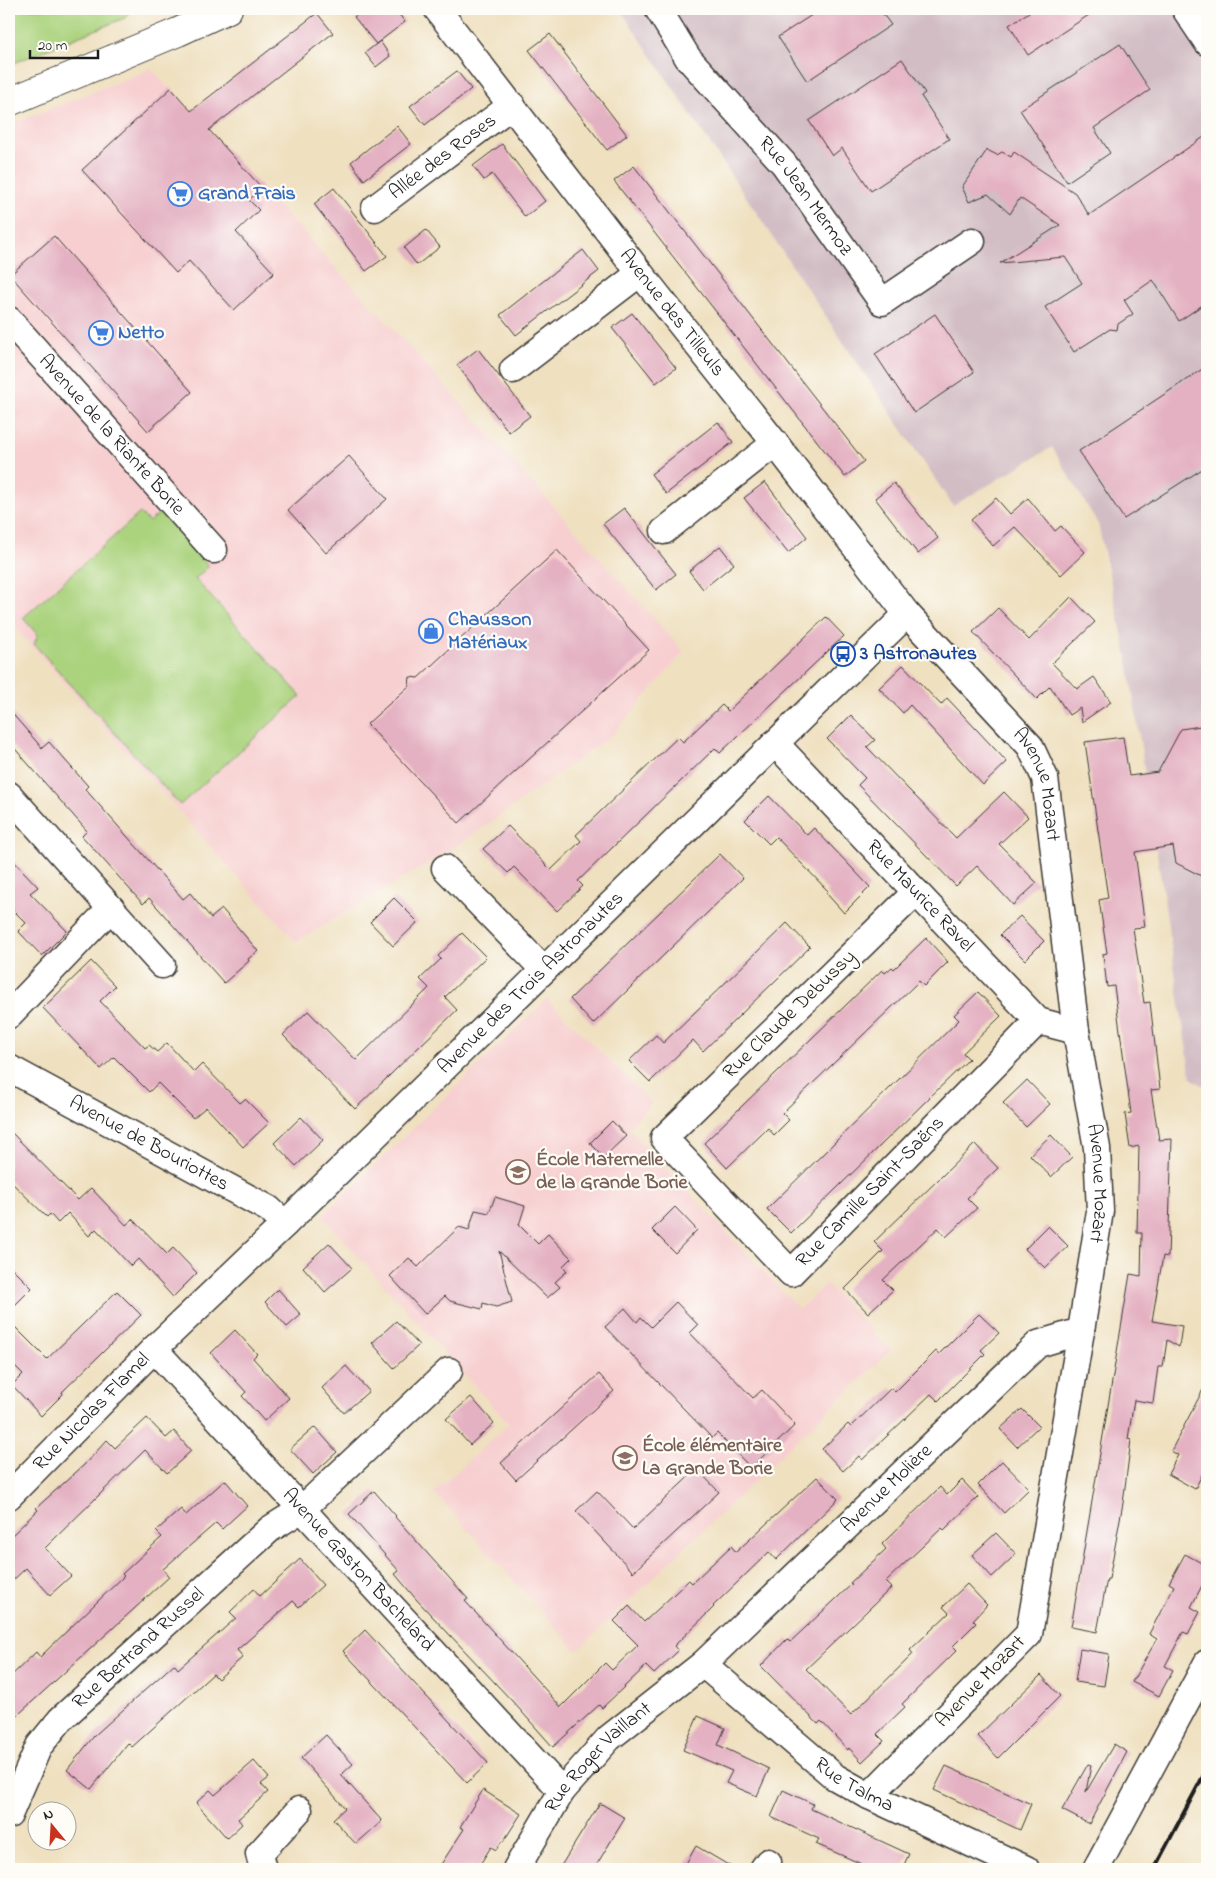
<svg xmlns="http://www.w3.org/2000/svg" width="1216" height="1878" font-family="'Indie Flower',sans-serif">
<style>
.built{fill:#f7cfd0}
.industrial{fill:#d2bdc5}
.green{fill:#abd37e;stroke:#64784d}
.building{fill:#e4b1c2}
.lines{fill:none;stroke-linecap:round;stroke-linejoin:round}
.minor-casing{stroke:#3c3935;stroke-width:29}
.tertiary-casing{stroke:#3c3935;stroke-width:30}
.minor{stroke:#fff;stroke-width:26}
.tertiary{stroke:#fff;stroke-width:28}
.rail{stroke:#1c1c1c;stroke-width:4}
.labels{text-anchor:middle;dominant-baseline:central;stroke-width:4.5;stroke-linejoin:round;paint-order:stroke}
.street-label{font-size:20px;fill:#1c1c1c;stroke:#fdfcf7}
.shop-label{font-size:20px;font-weight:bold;fill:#366cbe;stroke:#fdfcf7;text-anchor:start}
.transit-label{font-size:20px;font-weight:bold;fill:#164399;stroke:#fdfcf7;text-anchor:start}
.education-label{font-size:20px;font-weight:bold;fill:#785e54;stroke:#fdfcf7;text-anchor:start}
</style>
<rect width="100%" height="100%" fill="#fdfcf7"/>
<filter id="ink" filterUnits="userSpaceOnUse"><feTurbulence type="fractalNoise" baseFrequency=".02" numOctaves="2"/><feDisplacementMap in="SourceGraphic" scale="10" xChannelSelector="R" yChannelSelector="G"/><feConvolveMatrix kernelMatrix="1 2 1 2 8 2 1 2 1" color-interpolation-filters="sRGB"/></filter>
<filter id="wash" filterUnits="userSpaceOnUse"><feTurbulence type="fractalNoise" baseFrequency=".0096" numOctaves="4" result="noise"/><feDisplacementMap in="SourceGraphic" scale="20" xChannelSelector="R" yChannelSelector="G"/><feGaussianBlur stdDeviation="1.12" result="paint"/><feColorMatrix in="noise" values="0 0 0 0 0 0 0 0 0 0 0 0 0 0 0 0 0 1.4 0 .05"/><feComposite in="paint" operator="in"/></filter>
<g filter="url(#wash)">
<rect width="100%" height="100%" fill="#efe0c0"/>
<!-- built -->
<g class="built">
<polygon points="151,69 429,368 684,652 612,735 459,845 296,942 9,621 9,125"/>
<polygon points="547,999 652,1103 628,1128 799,1309 826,1284 891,1350 577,1651 434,1492 509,1424 322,1216"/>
</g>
<!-- industrial -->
<polygon class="industrial" points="620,9 1207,9 1207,1088 1191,1078 1128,661 1098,524 1052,447 953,506"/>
<!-- green -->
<g class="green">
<polygon points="9,9 130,9 127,17 9,65"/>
<polygon points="161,512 209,566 195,579 301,696 180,805 34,644 38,635 23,618 140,513 149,522"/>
</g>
<g id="blocks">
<!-- building -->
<g class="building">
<polygon points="364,9 395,9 405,22 376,44 354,17"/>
<polygon points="821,9 879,9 891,25 807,81 778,37"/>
<polygon points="1034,9 1098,9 1028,55 1009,25"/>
<polygon points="317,13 333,33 209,130 262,188 249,200 259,210 236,232 274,273 234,310 189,261 176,273 82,170 171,88 191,111"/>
<polygon points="550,34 627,135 607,150 529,50"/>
<polygon points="380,41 390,56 376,67 365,53"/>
<polygon points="1120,44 1150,90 1094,128 1110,153 1067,182 1020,110"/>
<polygon points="902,59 925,93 921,96 949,139 871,191 842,148 832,156 809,121"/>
<polygon points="457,71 471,89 425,125 410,106"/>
<polygon points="397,126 411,144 364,180 351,162"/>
<polygon points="1207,135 1207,302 1179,321 1153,280 1124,300 1133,314 1118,324 1117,330 1110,329 1074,352 1045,307 1082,283 1065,257 1000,263 1060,225 1020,198 1010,214 988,194 969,202 962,187 987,150 997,155 1002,152 1011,157 1014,152 1075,193 1089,215"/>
<polygon points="502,144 545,201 525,217 492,174 484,180 473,166"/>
<polygon points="634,166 864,461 845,477 614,181"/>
<polygon points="334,188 387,256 366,271 314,204"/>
<polygon points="426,230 440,247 417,265 404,248"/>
<polygon points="54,236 192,392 148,431 10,275"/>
<polygon points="583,250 599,271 516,335 500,315"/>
<polygon points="632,313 676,368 656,383 612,328"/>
<polygon points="935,314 974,372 914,413 875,354"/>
<polygon points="478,349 530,416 509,432 457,365"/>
<polygon points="1207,366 1207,466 1124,519 1079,451"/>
<polygon points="718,422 733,442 666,494 651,474"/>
<polygon points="349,456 387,499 326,553 288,510"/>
<polygon points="765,482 807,537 788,553 744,498"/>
<polygon points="894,483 938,538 918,554 875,498"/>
<polygon points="996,498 1010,514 1028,498 1055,531 1061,526 1085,552 1061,575 1015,527 993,546 971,520"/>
<polygon points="624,508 676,574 656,590 603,524"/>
<polygon points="720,546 734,564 703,589 689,571"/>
<polygon points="557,550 649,650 459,823 367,724 409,686 410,677 418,678"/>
<polygon points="1071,597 1095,622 1052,663 1077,689 1094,677 1111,702 1082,722 1080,708 1069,715 1050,686 1037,699 973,632 998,608 1029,640"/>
<polygon points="826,617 844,636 720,753 715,748 578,881 583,886 557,911 514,867 508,873 483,849 508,826 551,870 581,841 576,835 678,737 683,742 722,705 728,711"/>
<polygon points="903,665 941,705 947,698 1007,762 983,785 910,705 903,713 879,688"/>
<polygon points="9,710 42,748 49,742 88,786 85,789 183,899 190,893 211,918 222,909 258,951 248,959 249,961 224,983 149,898 143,904 82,836 87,831 9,742"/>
<polygon points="851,715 875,740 867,747 956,838 1004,792 1028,817 999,844 1037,883 1013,905 977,866 956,886 858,785 865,778 827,739"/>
<polygon points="1207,725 1207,879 1176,863 1173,846 1135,852 1145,927 1133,928 1144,1003 1150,1002 1160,1089 1151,1090 1159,1140 1172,1139 1168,1257 1163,1256 1152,1321 1182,1326 1179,1347 1167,1340 1163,1367 1158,1367 1153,1403 1134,1400 1128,1439 1131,1440 1123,1503 1109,1579 1107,1579 1097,1632 1071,1627 1130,1274 1141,1276 1142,1233 1137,1233 1139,1146 1130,1148 1125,1114 1131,1113 1114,986 1107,987 1103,954 1107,953 1099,900 1108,898 1085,742 1123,737 1129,776 1158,772 1181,729"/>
<polygon points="769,796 807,835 814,828 870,887 844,913 826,893 828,891 776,837 769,844 745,820"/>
<polygon points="720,854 743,878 593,1024 570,999"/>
<polygon points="9,856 38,887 30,893 67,931 42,956 18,931 26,923 9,906"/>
<polygon points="394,898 418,922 393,946 370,922"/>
<polygon points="1020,916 1044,941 1025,960 1000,935"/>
<polygon points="787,923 810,947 703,1051 693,1040 650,1082 629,1061 656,1035 663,1043"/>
<polygon points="462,933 486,957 445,997 457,1010 355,1109 283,1035 308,1011 356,1060 429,988 420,979 441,959 438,956"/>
<polygon points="926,938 948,962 924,986 919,981 782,1113 789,1120 774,1135 768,1128 727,1168 704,1143 882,970 885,973 892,967 894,969"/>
<polygon points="91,961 115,986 100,1001 145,1048 149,1045 157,1052 167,1043 194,1072 202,1064 240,1103 245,1099 269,1123 243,1147 206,1107 193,1118 158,1083 149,1092 114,1057 101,1069 43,1008"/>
<polygon points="978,992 1001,1016 963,1053 969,1059 791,1233 767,1209 959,1020 954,1015"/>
<polygon points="1027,1080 1050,1104 1026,1127 1003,1103"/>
<polygon points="301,1117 323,1140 296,1166 274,1143"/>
<polygon points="612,1121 626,1136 604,1157 590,1143"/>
<polygon points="9,1130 78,1200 91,1188 126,1225 133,1219 167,1254 173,1248 197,1273 173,1297 138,1259 131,1266 96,1229 89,1236 68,1213 58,1223 50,1214 47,1217 9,1180"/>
<polygon points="1051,1135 1072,1157 1051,1177 1030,1155"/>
<polygon points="975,1144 998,1168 967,1198 977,1208 946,1237 938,1228 883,1280 893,1290 868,1313 845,1289 883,1251 874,1242"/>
<polygon points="495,1197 525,1206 519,1225 538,1244 548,1234 571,1258 563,1266 567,1271 555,1282 560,1287 547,1298 499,1251 512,1302 496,1307 483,1303 482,1309 450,1301 445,1296 425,1314 390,1276 409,1258 418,1267 459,1227 469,1230 475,1210 489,1213"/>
<polygon points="675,1207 697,1230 675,1253 652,1230"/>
<polygon points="1048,1226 1068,1246 1045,1268 1025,1249"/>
<polygon points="329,1243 352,1268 325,1292 303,1267"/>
<polygon points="9,1265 32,1288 9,1311"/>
<polygon points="278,1289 301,1315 287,1327 265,1302"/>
<polygon points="117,1291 141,1315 62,1392 63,1394 41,1416 12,1385 23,1374 9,1360 9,1321 47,1359"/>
<polygon points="676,1302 698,1325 690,1333 753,1398 762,1390 795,1425 751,1468 717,1433 712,1438 605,1327 625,1308 637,1322 641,1317 651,1327"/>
<polygon points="979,1314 999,1333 981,1350 985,1354 938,1401 931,1394 862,1460 859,1456 843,1471 822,1449 848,1424 851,1427 891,1388 895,1392 936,1351 939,1354"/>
<polygon points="396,1321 419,1345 394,1368 372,1343"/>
<polygon points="235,1330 257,1354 253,1358 289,1398 264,1421 242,1396 246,1392 211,1353"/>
<polygon points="346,1366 369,1391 344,1413 322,1388"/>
<polygon points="599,1374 614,1391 516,1480 501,1463"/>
<polygon points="1207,1382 1207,1464 1195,1489 1168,1474 1178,1455 1171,1451"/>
<polygon points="471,1397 494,1423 470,1445 446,1419"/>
<polygon points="1022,1409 1039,1426 1017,1447 1000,1429"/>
<polygon points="147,1418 166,1438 174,1431 191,1451 167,1473 145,1450 45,1548 71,1576 50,1595 26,1568 9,1584 9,1538 38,1510 36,1508 84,1465 107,1440 115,1448"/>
<polygon points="315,1427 337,1452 313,1474 290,1449"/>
<polygon points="1002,1461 1029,1489 1004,1513 978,1485"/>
<polygon points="697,1469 719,1492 633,1572 576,1511 597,1491 633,1529"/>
<polygon points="817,1477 838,1499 776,1560 769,1552 713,1606 714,1607 674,1646 678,1651 654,1674 646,1666 602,1708 599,1705 553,1747 513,1702 416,1599 395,1574 399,1571 349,1514 374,1491 396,1516 395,1517 468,1599 465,1601 561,1707 605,1663 612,1670 638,1645 614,1621 629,1606 644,1622 689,1580 692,1583 731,1546 736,1552"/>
<polygon points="225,1480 247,1506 222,1529 216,1523 163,1569 169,1577 9,1723 9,1678 36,1652 40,1657 124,1576 122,1574 162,1537 156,1531 181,1509 186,1515"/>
<polygon points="962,1480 978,1497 944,1530 942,1528 885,1582 891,1588 806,1669 851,1715 913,1654 910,1650 949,1613 943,1607 967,1584 987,1605 973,1620 976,1623 953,1646 957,1650 902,1704 905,1707 877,1734 884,1741 862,1762 849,1748 848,1750 821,1721 818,1724 761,1666 787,1639 790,1642 852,1584 850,1583 886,1549 882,1544 940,1487 947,1495"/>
<polygon points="996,1533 1016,1554 992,1577 972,1555"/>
<polygon points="1185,1554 1207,1566 1207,1576 1191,1607 1200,1612 1188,1634 1183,1632 1165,1666 1173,1670 1159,1696 1132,1682 1157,1639 1149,1634 1174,1586 1169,1583"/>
<polygon points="300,1559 323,1585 299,1607 293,1601 237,1650 243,1657 218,1679 213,1674 132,1747 128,1743 91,1789 67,1770 94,1736 174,1664 178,1669 236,1618 230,1612 254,1589 260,1596"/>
<polygon points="365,1630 488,1763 467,1783 343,1651"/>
<polygon points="1080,1649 1109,1654 1104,1686 1075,1682"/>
<polygon points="1041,1675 1060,1696 998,1758 978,1736"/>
<polygon points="698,1716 725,1728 718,1745 769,1769 757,1796 726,1783 732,1771 683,1750"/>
<polygon points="326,1735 353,1764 341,1775 382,1821 356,1844 333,1819 345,1808 301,1758"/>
<polygon points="1114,1744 1127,1752 1089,1824 1062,1810 1088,1764 1091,1765 1086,1792"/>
<polygon points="254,1761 269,1778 261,1784 268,1792 238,1819 242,1824 227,1838 196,1803 210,1790 215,1795"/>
<polygon points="946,1766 1031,1804 1020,1830 934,1790"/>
<polygon points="483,1790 521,1814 503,1842 502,1841 496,1850 491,1847 477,1869 438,1869 464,1829 460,1827"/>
<polygon points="783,1790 813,1804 811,1809 909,1854 902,1869 873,1869 816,1844 819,1839 771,1817"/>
<polygon points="600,1803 625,1818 594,1869 559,1869"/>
<polygon points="696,1846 735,1869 683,1869"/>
</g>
</g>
</g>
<g filter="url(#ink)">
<use href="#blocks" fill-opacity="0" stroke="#3c3935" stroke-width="1"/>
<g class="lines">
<defs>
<g id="minor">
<path id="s1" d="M 437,9 L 640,273 L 775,443 L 907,614 L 1030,746 L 1045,778 L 1076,1031 L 1097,1148 L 1100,1211 L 1081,1331 L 1029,1634 L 869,1796"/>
<path id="s2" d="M 658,9 L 688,58 L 784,164 L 882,302 L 972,241"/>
<polyline points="1185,9 1207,42"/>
<path id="s3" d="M 375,208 L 512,105"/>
<path id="s4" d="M 9,320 L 214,550"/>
<polyline points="513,370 640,273"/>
<polyline points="664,531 775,443"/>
<path id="s5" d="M 775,743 L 1038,1021 L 1076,1031"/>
<polyline points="9,795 162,965"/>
<polyline points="445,868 544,970"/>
<path id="s6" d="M 916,892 L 664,1138 L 791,1273 L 1038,1021"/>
<polyline points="9,1015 111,908"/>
<path id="s7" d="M 9,1068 L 269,1209 L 285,1224"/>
<path id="s8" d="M 154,1349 L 562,1791"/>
<path id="s9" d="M 9,1496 L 154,1349 L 285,1224 L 907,614"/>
<path id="s10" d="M 703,1664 L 835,1777 L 869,1796 L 1026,1869"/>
<path id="s11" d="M 9,1815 L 39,1746 L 61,1719 L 270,1529 L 302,1509 L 449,1371"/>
<polyline points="263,1869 259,1854 299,1810"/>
<path id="s12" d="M 516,1869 L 562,1791 L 609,1738 L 703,1664 L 1038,1344 L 1081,1331"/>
<polyline points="763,1869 768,1862"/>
<polyline points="1096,1869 1207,1663"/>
</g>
<polyline id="tertiary" points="9,102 178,32 228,9"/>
</defs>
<!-- minor casing -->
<use href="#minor" class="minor-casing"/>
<!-- tertiary casing -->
<use href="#tertiary" class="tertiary-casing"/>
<!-- minor -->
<use href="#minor" class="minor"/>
<!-- tertiary -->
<use href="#tertiary" class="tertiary"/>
<!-- rail -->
<polyline class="rail" points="1154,1869 1207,1769"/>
</g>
</g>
<!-- icons -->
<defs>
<symbol id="supermarket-ring" viewBox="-11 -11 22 22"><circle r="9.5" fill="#fdfcf7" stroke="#3f7fe0" stroke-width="1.5"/><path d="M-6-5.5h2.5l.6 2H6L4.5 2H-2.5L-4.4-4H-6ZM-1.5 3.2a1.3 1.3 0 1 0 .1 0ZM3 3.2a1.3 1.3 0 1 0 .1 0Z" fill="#3f7fe0"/></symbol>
<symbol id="shop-ring" viewBox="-11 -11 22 22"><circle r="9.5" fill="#fdfcf7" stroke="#3f7fe0" stroke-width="1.5"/><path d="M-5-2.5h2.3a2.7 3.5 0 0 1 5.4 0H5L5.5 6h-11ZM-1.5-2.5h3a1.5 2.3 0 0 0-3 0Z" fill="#3f7fe0"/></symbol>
<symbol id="bus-ring" viewBox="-11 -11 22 22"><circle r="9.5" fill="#fdfcf7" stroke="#1a4fb4" stroke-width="1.5"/><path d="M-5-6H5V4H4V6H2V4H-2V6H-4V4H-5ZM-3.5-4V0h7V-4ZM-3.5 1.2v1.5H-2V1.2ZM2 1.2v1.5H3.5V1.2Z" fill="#1a4fb4"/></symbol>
<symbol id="school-ring" viewBox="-11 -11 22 22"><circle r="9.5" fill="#fdfcf7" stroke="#8d6e63" stroke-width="1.5"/><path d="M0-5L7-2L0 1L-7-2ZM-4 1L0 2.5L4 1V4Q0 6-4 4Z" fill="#8d6e63"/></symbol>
</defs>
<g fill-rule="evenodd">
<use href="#supermarket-ring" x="166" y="180" width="28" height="28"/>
<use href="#supermarket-ring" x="87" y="319" width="28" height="28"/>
<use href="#shop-ring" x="417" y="617" width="28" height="28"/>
<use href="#bus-ring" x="829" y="640" width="28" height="28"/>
<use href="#school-ring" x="504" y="1158" width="28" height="28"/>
<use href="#school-ring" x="611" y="1444" width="28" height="28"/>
</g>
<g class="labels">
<!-- street labels -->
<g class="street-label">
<text stroke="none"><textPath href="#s3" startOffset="85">Allée des Roses</textPath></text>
<text stroke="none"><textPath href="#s2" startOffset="239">Rue Jean Mermoz</textPath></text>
<text stroke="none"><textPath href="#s1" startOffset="384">Avenue des Tilleuls</textPath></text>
<text stroke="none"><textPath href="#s4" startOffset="154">Avenue de la Riante Borie</textPath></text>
<text stroke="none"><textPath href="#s1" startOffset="986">Avenue Mozart</textPath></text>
<text stroke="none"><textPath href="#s5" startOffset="211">Rue Maurice Ravel</textPath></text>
<text stroke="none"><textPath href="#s9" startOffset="732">Avenue des Trois Astronautes</textPath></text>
<text transform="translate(790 1015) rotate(-44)">Rue Claude Debussy</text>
<text stroke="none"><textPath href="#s7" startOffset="159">Avenue de Bouriottes</textPath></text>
<text stroke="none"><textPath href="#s1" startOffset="1391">Avenue Mozart</textPath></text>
<text stroke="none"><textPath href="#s6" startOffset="651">Rue Camille Saint-Saëns</textPath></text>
<text stroke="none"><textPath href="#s9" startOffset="118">Rue Nicolas Flamel</textPath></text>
<text stroke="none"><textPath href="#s12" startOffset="535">Avenue Molière</textPath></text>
<text stroke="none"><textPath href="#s8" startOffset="301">Avenue Gaston Bachelard</textPath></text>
<text stroke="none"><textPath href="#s11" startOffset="215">Rue Bertrand Russel</textPath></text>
<text transform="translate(981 1682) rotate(-46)">Avenue Mozart</text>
<text stroke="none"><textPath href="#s12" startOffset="140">Rue Roger Vaillant</textPath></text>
<text stroke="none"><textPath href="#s10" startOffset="194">Rue Talma</textPath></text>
</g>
<!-- shop labels -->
<g class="shop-label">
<text x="198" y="194">Grand Frais</text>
<text x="118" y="333">Netto</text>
<text x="448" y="620">Chausson<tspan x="448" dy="23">Matériaux</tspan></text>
</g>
<!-- transit labels -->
<g class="transit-label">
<text x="860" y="654">3 Astronautes</text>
</g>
<!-- education labels -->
<g class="education-label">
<text x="536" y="1160">École Maternelle<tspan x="536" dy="23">de la Grande Borie</tspan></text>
<text x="642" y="1446">École élémentaire<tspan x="642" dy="23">La Grande Borie</tspan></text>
</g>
</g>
<!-- margin -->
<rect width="1216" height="1878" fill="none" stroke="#fdfcf7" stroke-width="30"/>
<!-- north arrow -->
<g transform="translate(52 1826) rotate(342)"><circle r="24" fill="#fdfcf7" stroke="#a3a29f"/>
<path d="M0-4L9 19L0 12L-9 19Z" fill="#c8321e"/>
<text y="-8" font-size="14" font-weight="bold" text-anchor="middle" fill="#1c1c1c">N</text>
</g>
<!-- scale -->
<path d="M30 50v8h68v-8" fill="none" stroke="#1c1c1c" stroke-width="2.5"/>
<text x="38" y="50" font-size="15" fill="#1c1c1c" stroke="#fdfcf7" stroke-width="4" paint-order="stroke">20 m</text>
</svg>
